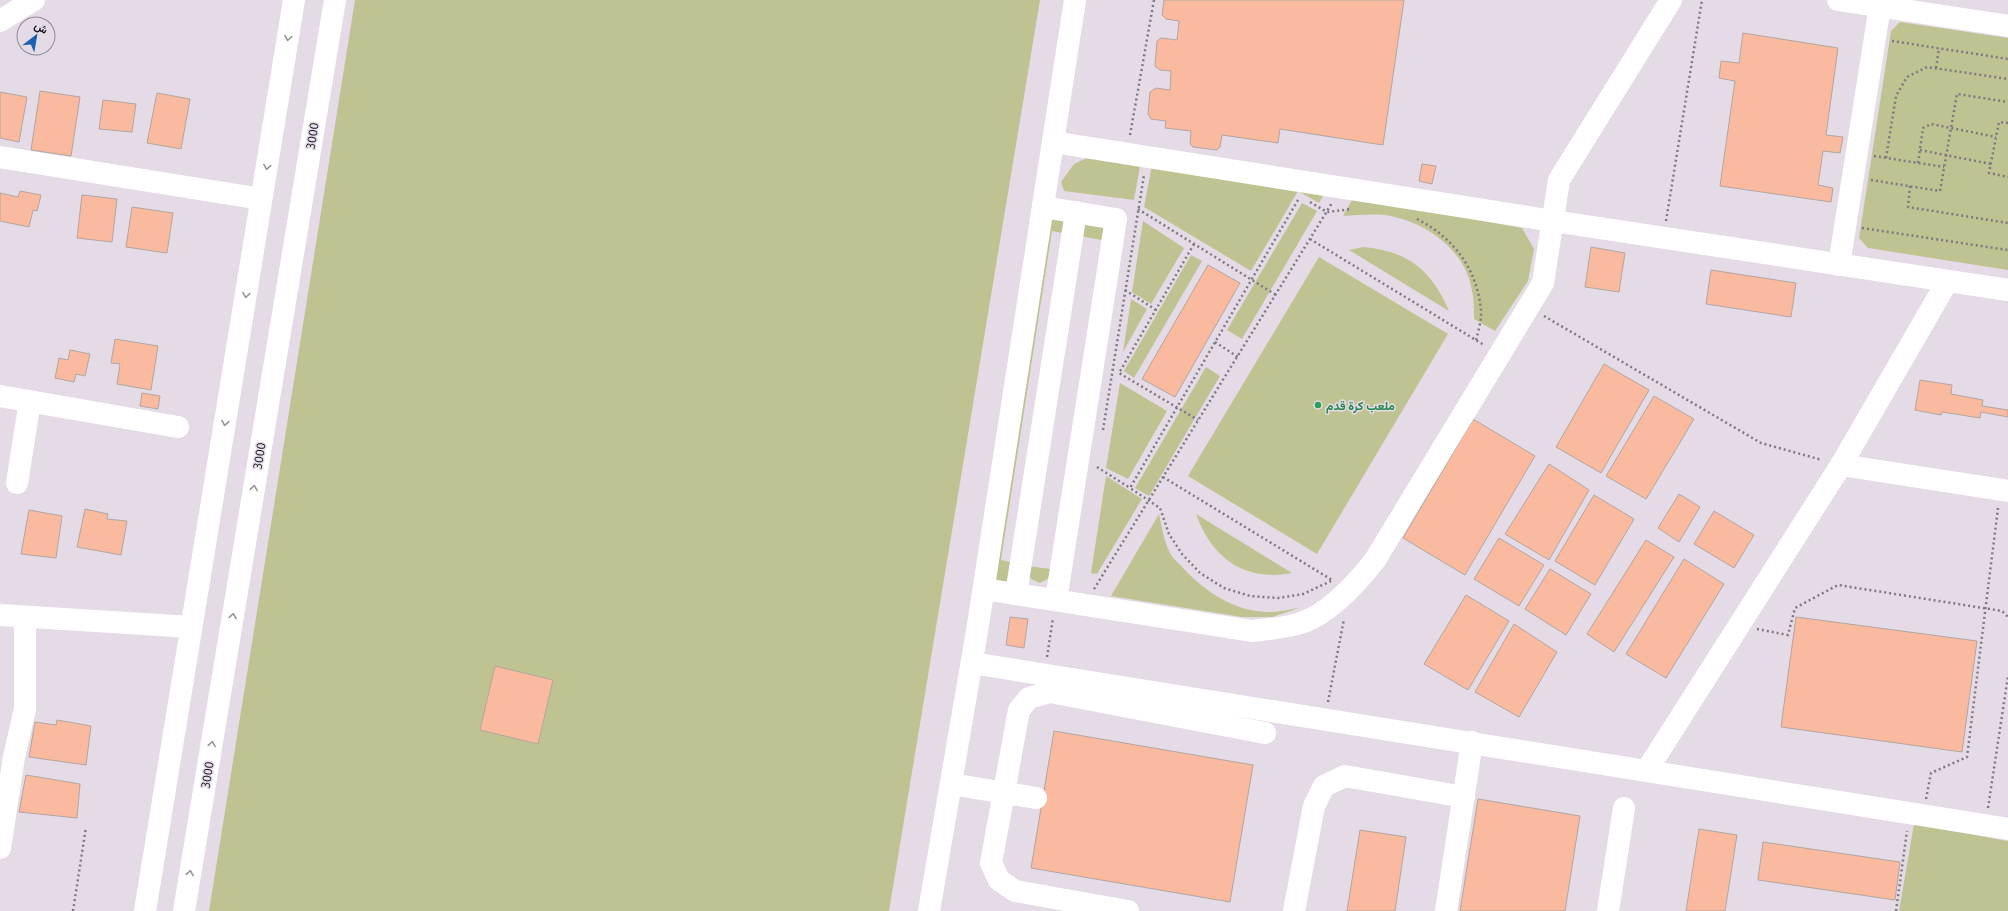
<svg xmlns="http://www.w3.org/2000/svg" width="2008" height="911" font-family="Ubuntu,Vazirmatn,sans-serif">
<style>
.green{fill:#bfc392}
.building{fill:#f9ba9f;stroke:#b3a59f}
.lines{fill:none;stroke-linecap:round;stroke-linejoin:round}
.path{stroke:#7e7880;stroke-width:2.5;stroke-dasharray:2 3;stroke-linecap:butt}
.minor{stroke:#fff;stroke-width:22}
.oneway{stroke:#979597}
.leisure-dot{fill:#2e9e5b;stroke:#e4dbe7;stroke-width:1.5}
.labels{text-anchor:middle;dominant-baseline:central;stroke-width:3;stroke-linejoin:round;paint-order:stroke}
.street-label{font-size:12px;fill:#171418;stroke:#e4dbe7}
.leisure-label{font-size:12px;font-weight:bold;fill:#27864d;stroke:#e4dbe7;text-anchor:start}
</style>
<rect width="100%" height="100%" fill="#e4dbe7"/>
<!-- green -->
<g class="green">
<polygon points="355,0 1040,0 889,911 209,911"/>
<polygon points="1900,22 2008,38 2008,270 1868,248 1859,238 1891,31"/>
<polygon points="1089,157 1141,161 1134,200 1064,191 1061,182 1074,164"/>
<polygon points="1152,165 1327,189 1319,203 1298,191 1251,271 1144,207"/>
<path d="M 1353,198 L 1522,228 L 1534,249 L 1528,281 L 1495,331 L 1474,319 C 1474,308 1474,297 1471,286 C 1464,251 1429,225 1395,217 C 1379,213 1360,215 1343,216 Z"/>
<polygon points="1302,203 1317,211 1242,339 1227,330"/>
<polygon points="1063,217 1067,234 1052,231 1001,560 1014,563 1007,583 997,582 995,577 1050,222 1054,218"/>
<polygon points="1143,221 1184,248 1151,304 1132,292"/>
<polygon points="1085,223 1100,223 1104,229 1101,240 1080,236"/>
<path d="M 1363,247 C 1407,251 1431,269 1449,311 L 1349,250 Z"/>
<polygon points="1191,255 1202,261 1134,378 1124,371"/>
<polygon points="1319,257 1448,334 1317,554 1188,476"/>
<polygon points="1131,299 1147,309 1123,352"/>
<polygon points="1206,367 1220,376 1149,496 1135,488"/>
<polygon points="1120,383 1167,411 1128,479 1106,468"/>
<polygon points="1106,476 1142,499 1097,574 1091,573"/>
<path d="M 1159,514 C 1162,528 1164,542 1171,555 C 1174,560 1180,564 1183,568 C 1205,592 1237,613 1271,612 C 1280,612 1290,609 1299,608 L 1272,617 L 1242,617 L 1111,596 Z"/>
<path d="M 1196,514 L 1292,573 C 1244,582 1212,558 1196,514 Z"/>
<polygon points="1028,566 1050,569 1049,578 1040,583 1031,579 1028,573"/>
<polygon points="1914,824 2008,841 2008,911 1899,911"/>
</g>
<!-- building -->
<g class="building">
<polygon points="1164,0 1404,0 1383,145 1280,129 1278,143 1222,135 1220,147 1217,150 1193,147 1190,144 1191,131 1165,128 1166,121 1151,119 1148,114 1150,92 1156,88 1170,90 1171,71 1160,70 1155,66 1157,41 1161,38 1177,40 1179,21 1166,19 1162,15"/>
<polygon points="1743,33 1838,48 1826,135 1843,137 1840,153 1823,151 1818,185 1833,188 1831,202 1720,186 1735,81 1719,78 1721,61 1739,63"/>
<polygon points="40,91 80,97 71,156 31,150"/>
<polygon points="0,92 27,97 19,142 0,138"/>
<polygon points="157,93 190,99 181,149 147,143"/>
<polygon points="103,100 136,104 132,132 99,129"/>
<polygon points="1422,164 1436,166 1432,184 1419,181"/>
<polygon points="20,191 41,195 37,211 33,210 29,227 0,221 0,193 18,197"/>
<polygon points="82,195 117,199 112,242 77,238"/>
<polygon points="132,207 173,213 167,253 126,247"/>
<polygon points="1591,247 1625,253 1619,292 1585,287"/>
<polygon points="1208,265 1240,283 1175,397 1142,379"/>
<polygon points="1711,270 1796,283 1791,317 1706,304"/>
<polygon points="115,339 158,346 151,390 117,384 120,364 111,363"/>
<polygon points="70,350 90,354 85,376 76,374 74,382 55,378 59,358 68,360"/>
<polygon points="1604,364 1649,390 1601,473 1556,447"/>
<polygon points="1920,380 1952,385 1951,394 1983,400 1982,406 2008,410 2008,417 1981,412 1980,418 1942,412 1941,415 1915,410"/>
<polygon points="142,393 160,396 158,409 140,406"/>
<polygon points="1654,396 1694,419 1646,499 1606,476"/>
<polygon points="1473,419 1535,456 1465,575 1403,538"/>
<polygon points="1549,464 1589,490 1549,560 1505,534"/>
<polygon points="1679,494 1700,507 1679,542 1658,528"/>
<polygon points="1594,495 1634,519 1595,585 1555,561"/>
<polygon points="85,509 108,514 107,519 127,521 121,555 77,547"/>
<polygon points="29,510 62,516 56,558 21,554"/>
<polygon points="1714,511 1754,535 1734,568 1694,544"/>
<polygon points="1499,538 1544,565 1519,606 1474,579"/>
<polygon points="1646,540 1674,557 1614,652 1587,634"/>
<polygon points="1684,559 1724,584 1666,678 1626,654"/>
<polygon points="1550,569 1591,594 1566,635 1525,609"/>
<polygon points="1466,595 1509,621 1468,690 1424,664"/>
<polygon points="1010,617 1028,619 1024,648 1006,645"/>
<polygon points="1796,617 1977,641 1962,752 1781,727"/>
<polygon points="1514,624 1557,652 1519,717 1475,692"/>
<polygon points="495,666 553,680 538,744 480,730"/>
<polygon points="57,720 91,726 86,765 29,757 35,722 56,725"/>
<polygon points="1054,731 1253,765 1230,902 1031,868"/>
<polygon points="26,775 80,784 77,818 19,812"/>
<polygon points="1478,799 1580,816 1565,911 1460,911"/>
<polygon points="1699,829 1737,835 1725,911 1686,911"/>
<polygon points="1360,830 1406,837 1395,911 1347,911"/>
<polygon points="1763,842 1900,862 1895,900 1758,880"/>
</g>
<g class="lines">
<!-- path -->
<g class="path">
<polyline points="1892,41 2008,59"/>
<polyline points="1936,68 1939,48"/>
<polyline points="2008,123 1999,122 1989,173 2008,177"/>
<polyline points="1130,135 1154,0"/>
<polyline points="1920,150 1991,164"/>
<polyline points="1874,156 1944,167"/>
<polyline points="1886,158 1896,96 1907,77 1927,67 2008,79"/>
<polyline points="1918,163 1923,128 1931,124 1996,137"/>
<polyline points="1871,180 1940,191 1957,94 2008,102"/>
<polyline points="1910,186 1908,207 2008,223"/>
<polyline points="1298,200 1130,488 1160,508 1169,534 1182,554 1200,573 1224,588 1250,596 1278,598 1303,594 1331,581"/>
<polyline points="1310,202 1327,212 1352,209"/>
<polyline points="1138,209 1276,295"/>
<path d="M 1417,219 C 1454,238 1477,269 1481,310 C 1482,320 1478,331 1476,341"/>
<polyline points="1666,221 1702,0"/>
<polyline points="1862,228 2008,250"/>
<polyline points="1310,239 1484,345"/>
<polyline points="1194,244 1119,373 1198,420"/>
<polyline points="1125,290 1156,310"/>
<polyline points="1544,316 1761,443 1822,460"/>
<polyline points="1215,342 1238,357"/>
<polyline points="1103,430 1144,175"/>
<polyline points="1097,467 1130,488"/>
<polyline points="1163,477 1332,580"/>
<polyline points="1094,589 1332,203"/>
<polyline points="1757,629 1788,635 1795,608 1838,585 2002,611 2008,617"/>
<polyline points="1047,657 1053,618"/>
<polyline points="1328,702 1344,619"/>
<polyline points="1926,799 1931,773 1967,757 1998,508"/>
<polyline points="1988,808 2008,676"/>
<polyline points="73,911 86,827"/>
<polyline points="1896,911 1907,831"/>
</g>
<!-- minor -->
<g class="minor">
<polyline points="1838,0 2008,26"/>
<polyline points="0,21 34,0"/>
<polyline points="1053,142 1553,221 2008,290"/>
<polyline points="0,157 261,199"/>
<polyline points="1043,207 1116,219 1056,600"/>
<polyline points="1839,265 1880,6"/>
<polyline points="0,396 178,427"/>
<polyline points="1841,465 2008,491"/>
<polyline points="17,483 30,401"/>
<path d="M 984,589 L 1252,631 C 1269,629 1287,628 1304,622 C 1332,611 1357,583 1375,560 L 1543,283 L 1559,180 L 1671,0"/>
<polyline points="1016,594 1076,212"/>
<polyline points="0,615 191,627"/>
<polyline points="972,663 2008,829"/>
<polyline points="1647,770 1841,465 1947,282"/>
<polyline points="951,784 1036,798"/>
<polyline points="0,848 14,757 25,709 25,617"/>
<polyline points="145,911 294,0"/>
<polyline points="184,911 335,0"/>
<polyline points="929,911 977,631 1075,0"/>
<polyline points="1128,911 1015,891 999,880 991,863 1019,710 1029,698 1050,692 1265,733"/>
<polyline points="1294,911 1314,806 1324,786 1345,776 1464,797"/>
<polyline points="1446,911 1472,742"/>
<polyline points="1608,911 1624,808"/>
</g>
</g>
<!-- one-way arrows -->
<defs><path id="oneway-chevron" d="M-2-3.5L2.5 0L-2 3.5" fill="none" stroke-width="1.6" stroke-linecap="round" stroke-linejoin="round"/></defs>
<g class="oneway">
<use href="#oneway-chevron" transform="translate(288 38) rotate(99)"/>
<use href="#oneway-chevron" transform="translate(267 167) rotate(99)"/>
<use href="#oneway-chevron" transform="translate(246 295) rotate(99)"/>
<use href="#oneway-chevron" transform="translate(225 423) rotate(99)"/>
<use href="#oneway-chevron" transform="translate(254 488) rotate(-81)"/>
<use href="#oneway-chevron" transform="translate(233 616) rotate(-81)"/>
<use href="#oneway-chevron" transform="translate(212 744) rotate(-81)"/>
<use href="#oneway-chevron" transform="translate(190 873) rotate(-81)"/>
</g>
<!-- markers -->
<circle class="leisure-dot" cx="1318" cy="405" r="4"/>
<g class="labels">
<!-- street labels -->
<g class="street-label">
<text transform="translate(312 136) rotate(-81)">3000</text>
<text transform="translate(259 456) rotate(-81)">3000</text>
<text transform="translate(207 775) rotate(-81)">3000</text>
</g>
<!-- leisure labels -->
<g class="leisure-label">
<text x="1326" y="405">ملعب كرة قدم</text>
</g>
</g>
<!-- north arrow -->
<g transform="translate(36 36) rotate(31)"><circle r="19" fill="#e4dbe7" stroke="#928b94"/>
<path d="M0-3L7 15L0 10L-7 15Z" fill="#1a60b0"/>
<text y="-6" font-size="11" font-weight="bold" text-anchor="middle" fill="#171418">ش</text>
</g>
</svg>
